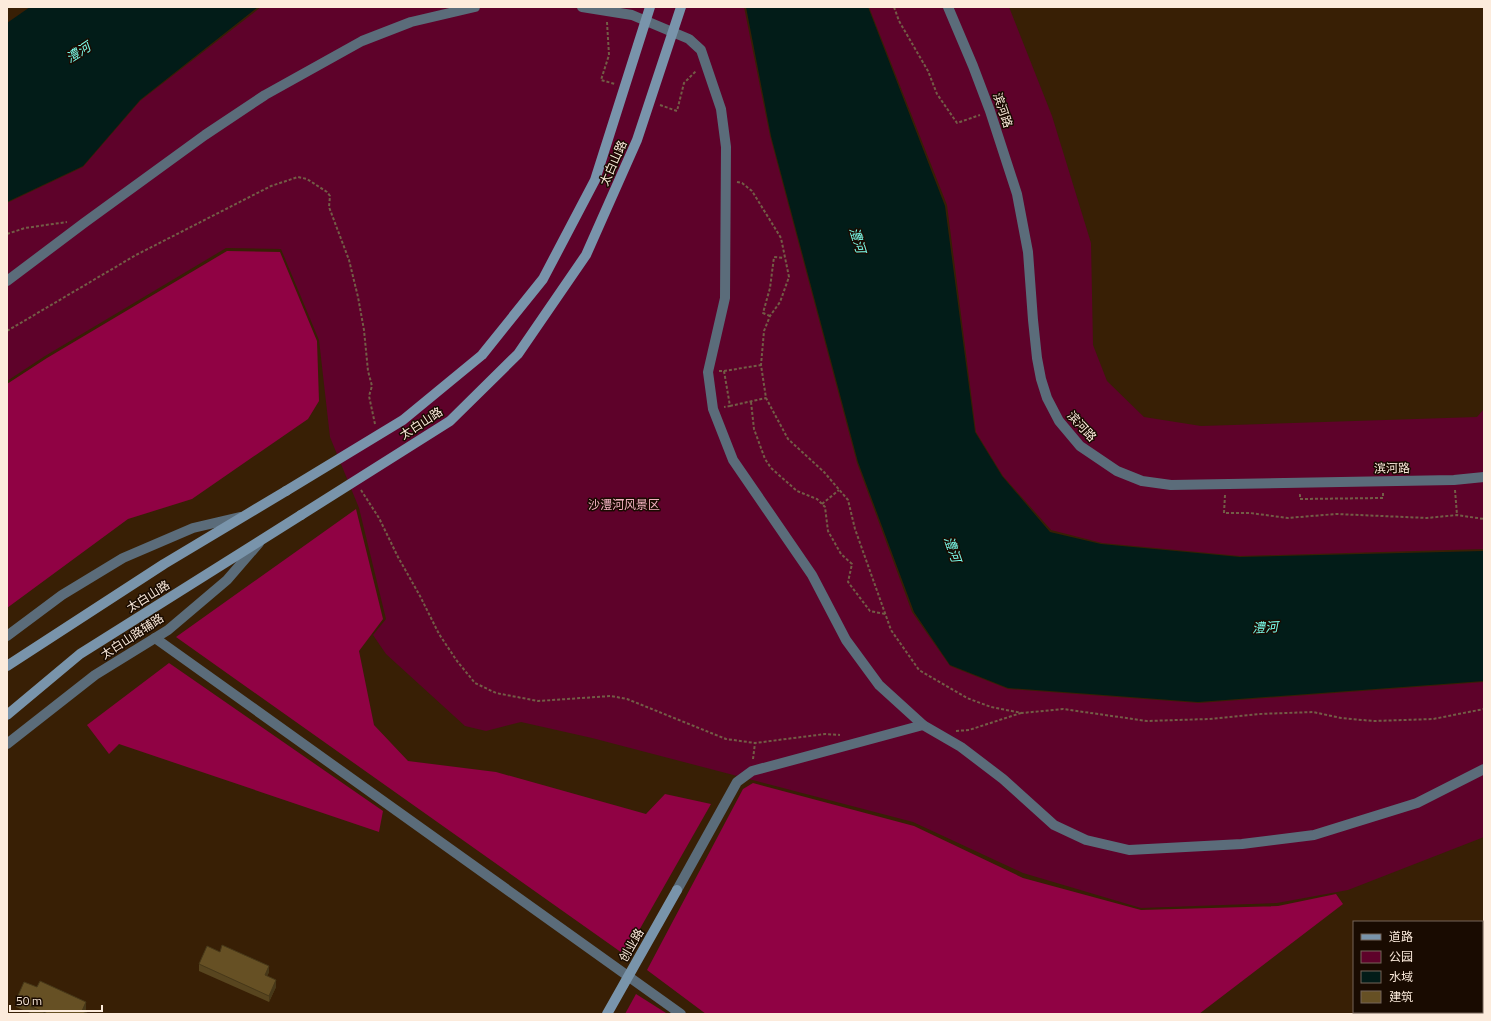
<svg xmlns="http://www.w3.org/2000/svg" width="1491" height="1021" font-family="'Titillium Web','Noto Sans SC',sans-serif">
<style>
.green{fill:#5e022a}
.forest{fill:#900244}
.water{fill:#021c18}
.lines{fill:none;stroke-linecap:round;stroke-linejoin:round}
.path{stroke:#735d46;stroke-width:2;stroke-dasharray:3 2;stroke-linecap:butt}
.street{stroke:#5b6c7a;stroke-width:10}
.secondary{stroke:#7994ab;stroke-width:10}
.secondary-bridge{stroke:#7994ab;stroke-width:10}
.wall{fill:#58451f}
.shaded-wall{fill:#473819}
.building{fill:#665024;stroke:#473819}
.labels{text-anchor:middle;dominant-baseline:central;stroke-width:3;stroke-linejoin:round;paint-order:stroke}
.street-label{font-size:12px;fill:#fcebdc;stroke:#190b01}
.park-label{font-size:12px;fill:#f4b2c1;stroke:#190b01}
.water-label{font-size:13px;font-style:italic;fill:#7bfdeb;stroke:#190b01}
</style>
<rect width="100%" height="100%" fill="#381f05"/>
<!-- green -->
<g class="green">
<polygon points="261,7 744,7 770,136 857,463 912,612 950,666 1008,689 1199,703 1484,682 1484,837 1348,890 1277,903 1141,908 1023,873 913,822 592,738 521,722 486,731 465,726 386,654 373,635 386,619 359,508 330,437 319,340 281,249 226,248 45,356 7,381 7,203 83,167 140,101"/>
<polygon points="869,7 1009,7 1052,116 1091,243 1093,345 1107,381 1144,417 1201,426 1477,417 1484,409 1484,549 1240,556 1102,543 1051,530 1003,476 976,432 947,205"/>
</g>
<!-- forest -->
<g class="forest">
<polygon points="227,251 280,252 317,341 319,401 308,419 192,499 128,519 7,608 7,384 47,358"/>
<polygon points="356,509 383,619 359,651 374,725 408,761 496,772 646,814 665,794 711,804 625,955 176,637"/>
<polygon points="169,663 383,811 379,832 119,744 109,754 87,725"/>
<polygon points="753,783 914,826 1023,878 1141,910 1278,906 1336,894 1343,904 1199,1014 706,1014 647,970 743,789"/>
<polygon points="636,994 666,1013 625,1014"/>
</g>
<!-- water -->
<g class="water">
<polygon points="30,7 258,7 140,100 83,166 7,202 7,23"/>
<polygon points="746,7 868,7 945,206 975,432 1002,476 1050,532 1101,544 1240,557 1484,551 1484,681 1198,702 1008,688 950,665 914,612 858,462 771,136"/>
</g>
<g class="lines">
<!-- path -->
<g class="path">
<polyline points="894,7 899,21 928,71 937,94 957,123 980,115"/>
<polyline points="607,22 609,55 601,80 615,84"/>
<polyline points="660,105 677,111 684,83 696,71"/>
<polyline points="737,182 742,183 752,191 781,238 789,277 780,302 770,316 764,331 761,365 766,398 788,439 824,472 848,500 855,529 891,630 919,670 967,698 991,707 1022,713 1063,709 1147,721 1209,719 1259,714 1313,712 1341,718 1373,721 1433,719 1484,709"/>
<polyline points="7,234 25,228 67,222"/>
<polyline points="770,316 763,313 770,288 774,257 784,258"/>
<polyline points="7,331 136,255 271,186 298,177 307,179 327,192 330,196 329,207 349,260 358,297 364,330 368,371 372,386 369,396 375,424"/>
<polyline points="719,371 724,371 730,406 724,407"/>
<polyline points="724,371 761,365"/>
<polyline points="751,402 754,429 765,459 771,468 797,491 817,499 825,507 828,531 841,554 852,564 848,582 870,611 885,614"/>
<polyline points="730,406 766,398"/>
<polyline points="361,490 379,518 398,557 420,596 439,634 457,661 475,683 496,693 538,701 611,696 627,699 726,739 755,743 825,734 840,735"/>
<polyline points="1455,490 1457,515"/>
<polyline points="1225,495 1224,513 1250,513 1288,518 1336,514 1427,518 1457,515 1484,519"/>
<polyline points="1299,495 1300,495 1300,499 1383,498 1383,493"/>
<polyline points="822,504 839,490"/>
<polyline points="956,731 969,730 1021,713"/>
<polyline points="753,759 755,743"/>
</g>
<!-- street -->
<g class="street">
<polyline points="582,7 632,15 689,39 701,50 721,109 726,147 725,298 708,372 713,409 733,460 812,575 846,640 879,685 923,725 961,747 1003,779 1054,825 1086,840 1129,850 1242,844 1314,835 1417,803 1484,769"/>
<polyline points="948,7 973,66 990,111 1017,194 1028,252 1033,320 1037,358 1041,379 1047,398 1059,421 1080,446 1117,471 1142,481 1171,485 1454,480 1484,477"/>
<polyline points="7,281 84,223 205,135 265,95 362,41 411,22 475,7"/>
<polyline points="7,636 62,595 123,558 193,528 240,517"/>
<polyline points="155,638 681,1014"/>
<polyline points="7,744 95,675 168,630 227,580 259,543"/>
<polyline points="677,890 737,782 752,771 923,725"/>
</g>
<!-- secondary -->
<g class="secondary">
<polyline points="7,666 164,564 286,491"/>
<polyline points="7,715 80,654 301,515"/>
<polyline points="607,1014 677,890"/>
</g>
<!-- secondary-bridge -->
<g class="secondary-bridge">
<polyline points="286,491 403,420 482,355 543,279 595,180 650,7"/>
<polyline points="301,515 450,421 518,354 586,255 637,140 681,7"/>
</g>
</g>
<!-- wall -->
<g class="wall">
<polygon points="220,952 269,972 267,976 276,987 269,1002 199,971 199,964"/>
<polygon points="37,987 86,1008 85,1012 89,1014 33,1014 16,1007 16,1000"/>
</g>
<!-- shaded-wall -->
<g class="shaded-wall">
<polygon points="269,966 269,972 265,982 265,975"/>
<polygon points="276,980 276,987 269,1002 269,996"/>
<polygon points="86,1002 86,1008 84,1014 82,1011"/>
</g>
<!-- building -->
<g class="building">
<polygon points="222,945 269,966 265,975 276,980 269,996 199,964 207,946 220,952"/>
<polygon points="40,981 86,1002 82,1011 89,1014 48,1014 16,1000 24,982 37,987"/>
</g>
<g class="labels">
<!-- street labels -->
<g class="street-label">
<text transform="translate(1003 110) rotate(71)">滨河路</text>
<text transform="translate(613 163) rotate(-66)">太白山路</text>
<text transform="translate(421 423) rotate(-33)">太白山路</text>
<text transform="translate(1082 426) rotate(47)">滨河路</text>
<text transform="translate(1392 468) rotate(-1)">滨河路</text>
<text transform="translate(148 596) rotate(-32)">太白山路</text>
<text transform="translate(132 636) rotate(-33)">太白山路辅路</text>
<text transform="translate(631 945) rotate(-60)">创业路</text>
</g>
<!-- park labels -->
<g class="park-label">
<text x="624" y="504">沙澧河风景区</text>
</g>
<!-- water labels -->
<g class="water-label">
<text transform="translate(78 52) rotate(-33)">澧河</text>
<text transform="translate(858 240) rotate(73)">澧河</text>
<text transform="translate(953 549) rotate(71)">澧河</text>
<text transform="translate(1265 627) rotate(-3)">澧河</text>
</g>
</g>
<!-- border -->
<rect width="1491" height="1021" fill="none" stroke="#fcebdc" stroke-width="16"/>
<!-- legend -->
<rect x="1353" y="921" width="130" height="92" fill="#190b01" stroke="#746559"/>
<rect x="1361" y="934" width="20" height="6" fill="#7994ab" stroke="#746559"/>
<text x="1389" y="941" font-size="12" fill="#fcebdc">道路</text>
<rect x="1361" y="951" width="20" height="12" fill="#5e022a" stroke="#746559"/>
<text x="1389" y="961" font-size="12" fill="#fcebdc">公园</text>
<rect x="1361" y="971" width="20" height="12" fill="#021c18" stroke="#746559"/>
<text x="1389" y="981" font-size="12" fill="#fcebdc">水域</text>
<rect x="1361" y="991" width="20" height="12" fill="#665024" stroke="#746559"/>
<text x="1389" y="1001" font-size="12" fill="#fcebdc">建筑</text>
<!-- scale -->
<path d="M10 1005v6h92v-6" fill="none" stroke="#fcebdc" stroke-width="2"/>
<text x="16" y="1005" font-size="12" fill="#fcebdc" stroke="#190b01" stroke-width="3" paint-order="stroke">50 m</text>
</svg>
